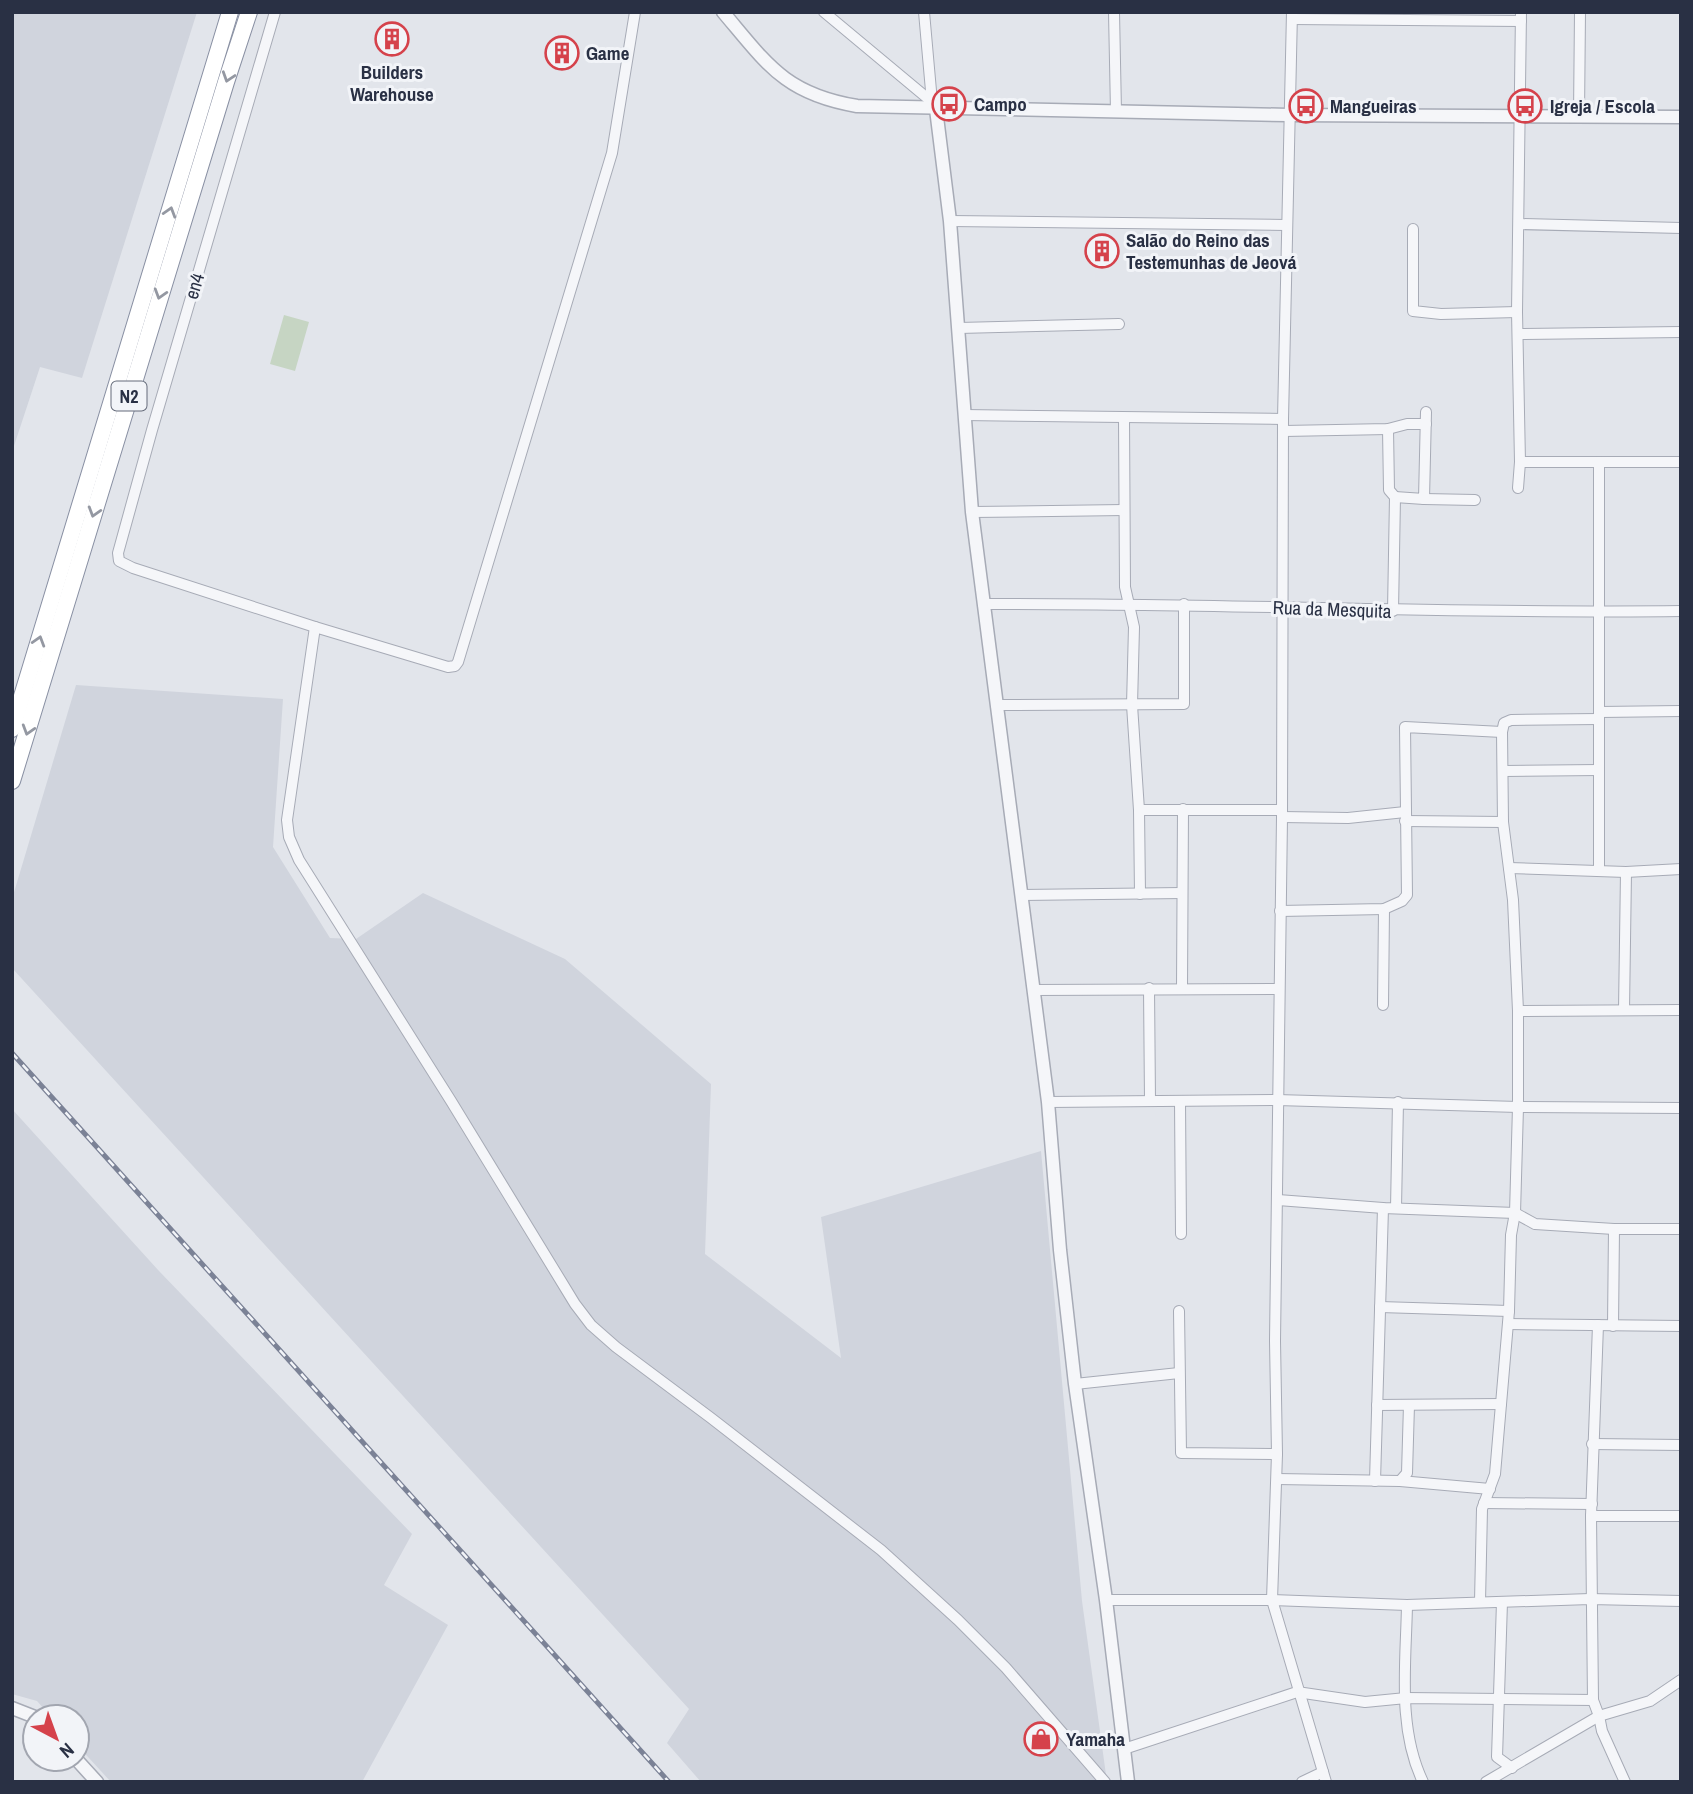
<svg xmlns="http://www.w3.org/2000/svg" width="1693" height="1794" font-family="'Archivo Narrow',sans-serif">
<style>
.built{fill:#d0d4dd}
.green{fill:#c6d5c3}
.lines{fill:none;stroke-linecap:round;stroke-linejoin:round}
.minor-casing{stroke:#a7abb6;stroke-width:12}
.tertiary-casing{stroke:#a7abb6;stroke-width:15}
.trunk-casing{stroke:#8990a3;stroke-width:18}
.minor{stroke:#f5f6f9;stroke-width:10}
.tertiary{stroke:#f5f6f9;stroke-width:12}
.trunk{stroke:#fff;stroke-width:16}
.rail-casing{stroke:#7b8296;stroke-width:5}
.rail{stroke:#f2f4f8;stroke-width:2.5;stroke-dasharray:8;stroke-linecap:butt}
.oneway{stroke:#9498a2}
.labels{text-anchor:middle;dominant-baseline:central;stroke-width:6;stroke-linejoin:round;paint-order:stroke}
.shield{fill:#f2f4f8;stroke:#656b7a;stroke-width:2}
.shield-label{font-size:18px;font-weight:bold;fill:#293044}
.poi-label{font-size:19px;font-weight:bold;fill:#293044;stroke:#f2f4f8;text-anchor:start}
.street-label{font-size:19px;fill:#293044;stroke:#f2f4f8}
</style>
<rect width="100%" height="100%" fill="#e2e5eb"/>
<!-- built -->
<g class="built">
<polygon points="12,12 197,12 82,378 40,367 12,452"/>
<polygon points="76,685 283,699 273,847 330,938 356,939 423,893 565,959 711,1084 705,1254 841,1358 821,1217 1041,1151 1082,1601 1107,1782 701,1782 667,1743 689,1709 12,968 12,899"/>
<polygon points="12,1109 159,1271 412,1534 384,1585 448,1625 362,1782 111,1782 77,1745 77,1717 51,1717 37,1701 12,1694"/>
</g>
<!-- green -->
<polygon class="green" points="284,315 309,322 295,371 270,364"/>
<g class="lines">
<defs>
<g id="minor">
<polyline points="275,12 152,430 118,553 119,561 133,568 315,627 448,667 455,666 458,662 612,153 635,12"/>
<polyline points="824,12 932,102"/>
<polyline points="924,12 932,102"/>
<polyline points="1114,12 1116,112"/>
<polyline points="1292,12 1283,419 1282,817 1275,1341 1277,1454 1272,1600 1326,1782"/>
<polyline points="1521,12 1517,312 1520,462 1681,462"/>
<polyline points="1292,19 1521,21"/>
<polyline points="1579,115 1580,12"/>
<polyline points="950,221 1286,225"/>
<polyline points="1519,224 1681,228"/>
<polyline points="1413,229 1413,311 1441,314 1517,312"/>
<polyline points="959,328 1119,324"/>
<polyline points="1519,334 1681,332"/>
<polyline points="964,415 1283,419"/>
<polyline points="1124,418 1125,587 1134,627 1132,705 1139,810 1140,894"/>
<polyline points="1388,429 1389,490 1395,497 1393,611"/>
<polyline points="1284,431 1388,429 1407,424 1426,424"/>
<polyline points="1599,462 1599,869"/>
<polyline points="1518,488 1520,462"/>
<polyline points="1395,497 1424,499 1426,412"/>
<polyline points="1424,499 1475,500"/>
<polyline points="972,512 1124,510"/>
<path d="M 983,604 C 1216,603 1448,614 1681,611"/>
<polyline points="315,627 287,820 289,837 299,860 451,1101 575,1304 591,1325 616,1347 711,1418 881,1550 958,1620 1006,1668 1105,1782"/>
<polyline points="996,705 1184,704 1184,604"/>
<polyline points="1600,712 1681,711"/>
<polyline points="1504,771 1599,770"/>
<polyline points="1139,810 1281,810"/>
<polyline points="1282,817 1348,818 1405,812"/>
<polyline points="1405,821 1503,822"/>
<polyline points="1509,868 1626,872 1681,869"/>
<polyline points="1022,895 1182,893"/>
<polyline points="1280,911 1384,909 1402,901 1407,895 1405,727 1502,732"/>
<polyline points="1149,988 1150,1100"/>
<polyline points="1182,988 1183,809"/>
<polyline points="1033,990 1279,989"/>
<polyline points="1383,1005 1384,909"/>
<polyline points="1624,1010 1626,872"/>
<polyline points="1518,1011 1681,1010"/>
<polyline points="1180,1101 1181,1234"/>
<polyline points="1048,1102 1277,1100 1518,1107 1681,1108"/>
<polyline points="1278,1200 1383,1208 1515,1213 1535,1224 1614,1229 1681,1229"/>
<polyline points="1396,1208 1398,1102"/>
<polyline points="1380,1307 1509,1311"/>
<polyline points="1179,1311 1181,1453 1277,1454"/>
<polyline points="1508,1324 1681,1326"/>
<polyline points="1598,1325 1591,1516 1593,1700 1599,1716 1602,1731 1625,1782"/>
<polyline points="1613,1326 1614,1229"/>
<polyline points="1075,1384 1179,1373"/>
<polyline points="1377,1405 1501,1404"/>
<polyline points="1592,1444 1681,1445"/>
<polyline points="1277,1479 1400,1481 1490,1489"/>
<polyline points="1375,1481 1383,1208"/>
<polyline points="1400,1481 1407,1473 1409,1405"/>
<polyline points="1484,1503 1592,1504"/>
<polyline points="1591,1516 1681,1516"/>
<polyline points="1106,1600 1272,1600 1407,1605 1590,1599 1681,1601"/>
<polyline points="1480,1602 1482,1509 1495,1474 1509,1311 1511,1235 1515,1213 1518,1107 1518,1011 1513,900 1503,822 1502,732 1504,723 1511,720 1599,719"/>
<polyline points="1502,1602 1497,1757 1512,1768"/>
<path d="M 1407,1605 C 1406,1663 1397,1728 1423,1782"/>
<polyline points="1124,1749 1297,1692 1365,1702 1406,1698 1593,1700"/>
<polyline points="1302,1782 1323,1772"/>
<polyline points="1486,1782 1599,1716 1650,1701 1681,1680"/>
</g>
<g id="tertiary">
<path d="M 723,12 C 767,64 785,94 857,106 L 1288,115 L 1681,117"/>
<polyline points="936,109 950,221 972,512 1048,1102 1060,1250 1075,1384 1106,1600 1128,1782"/>
<polyline points="12,1708 35,1717"/>
<polyline points="76,1759 97,1782"/>
</g>
<g id="trunk">
<polyline points="12,729 230,12"/>
<polyline points="12,781 226,82 249,12"/>
</g>
</defs>
<!-- minor casing -->
<use href="#minor" class="minor-casing"/>
<!-- tertiary casing -->
<use href="#tertiary" class="tertiary-casing"/>
<!-- trunk casing -->
<use href="#trunk" class="trunk-casing"/>
<!-- minor -->
<use href="#minor" class="minor"/>
<!-- tertiary -->
<use href="#tertiary" class="tertiary"/>
<!-- trunk -->
<use href="#trunk" class="trunk"/>
<defs>
<polyline id="rail" points="12,1053 669,1782"/>
</defs>
<!-- rail casing -->
<use href="#rail" class="rail-casing"/>
<!-- rail -->
<use href="#rail" class="rail"/>
</g>
<!-- one-way arrows -->
<defs><path id="oneway-chevron" d="M-2-3.5L2.5 0L-2 3.5" fill="none" stroke-width="1.6" stroke-linecap="round" stroke-linejoin="round" transform="scale(1.75)"/></defs>
<g class="oneway">
<use href="#oneway-chevron" transform="translate(228 77) rotate(108)"/>
<use href="#oneway-chevron" transform="translate(170 212) rotate(-73)"/>
<use href="#oneway-chevron" transform="translate(160 294) rotate(107)"/>
<use href="#oneway-chevron" transform="translate(94 512) rotate(107)"/>
<use href="#oneway-chevron" transform="translate(39 641) rotate(-73)"/>
<use href="#oneway-chevron" transform="translate(28 730) rotate(107)"/>
</g>
<!-- icons -->
<defs>
<symbol id="building-ring" viewBox="-11 -11 22 22"><circle r="9.5" fill="#f2f4f8" stroke="#d5424b" stroke-width="1.5"/><path d="M-4-6H4V6H1V3H-1V6H-4ZM-2.5-4.3h1.7v1.8h-1.7ZM.8-4.3h1.7v1.8H.8ZM-2.5-1h1.7V.8h-1.7ZM.8-1h1.7V.8H.8Z" fill="#d5424b"/></symbol>
<symbol id="bus-ring" viewBox="-11 -11 22 22"><circle r="9.5" fill="#f2f4f8" stroke="#d5424b" stroke-width="1.5"/><path d="M-5-6H5V4H4V6H2V4H-2V6H-4V4H-5ZM-3.5-4V0h7V-4ZM-3.5 1.2v1.5H-2V1.2ZM2 1.2v1.5H3.5V1.2Z" fill="#d5424b"/></symbol>
<symbol id="shop-ring" viewBox="-11 -11 22 22"><circle r="9.5" fill="#f2f4f8" stroke="#d5424b" stroke-width="1.5"/><path d="M-5-2.5h2.3a2.7 3.5 0 0 1 5.4 0H5L5.5 6h-11ZM-1.5-2.5h3a1.5 2.3 0 0 0-3 0Z" fill="#d5424b"/></symbol>
</defs>
<g fill-rule="evenodd">
<use href="#building-ring" x="373" y="20" width="38" height="38"/>
<use href="#building-ring" x="543" y="34" width="38" height="38"/>
<use href="#bus-ring" x="930" y="85" width="38" height="38"/>
<use href="#bus-ring" x="1287" y="87" width="38" height="38"/>
<use href="#bus-ring" x="1506" y="87" width="38" height="38"/>
<use href="#building-ring" x="1083" y="232" width="38" height="38"/>
<use href="#shop-ring" x="1022" y="1720" width="38" height="38"/>
</g>
<g class="labels">
<!-- shield labels -->
<rect class="shield" x="111.5" y="381.5" width="35" height="29" rx="5"/>
<g class="shield-label">
<text x="129" y="396">N2</text>
</g>
<!-- poi labels -->
<g class="poi-label">
<text x="586" y="53">Game</text>
<text x="392" y="72" text-anchor="middle">Builders<tspan x="392" dy="22">Warehouse</tspan></text>
<text x="974" y="104">Campo</text>
<text x="1330" y="106">Mangueiras</text>
<text x="1550" y="106">Igreja / Escola</text>
<text x="1126" y="240">Salão do Reino das<tspan x="1126" dy="22">Testemunhas de Jeová</tspan></text>
<text x="1066" y="1739">Yamaha</text>
</g>
<!-- street labels -->
<g class="street-label">
<text transform="translate(194 286) rotate(-73)">en4</text>
<text transform="translate(1332 609) rotate(2)">Rua da Mesquita</text>
</g>
</g>
<!-- border -->
<rect width="1693" height="1794" fill="none" stroke="#293044" stroke-width="28"/>
<!-- north arrow -->
<g transform="translate(56 1738) rotate(139)"><circle r="33" fill="#f2f4f8" stroke="#a2a6b0" stroke-width="2"/>
<path d="M0-5L12 26L0 18L-12 26Z" fill="#d5424b"/>
<text y="-10" font-size="19" font-weight="bold" text-anchor="middle" fill="#293044">N</text>
</g>
</svg>
